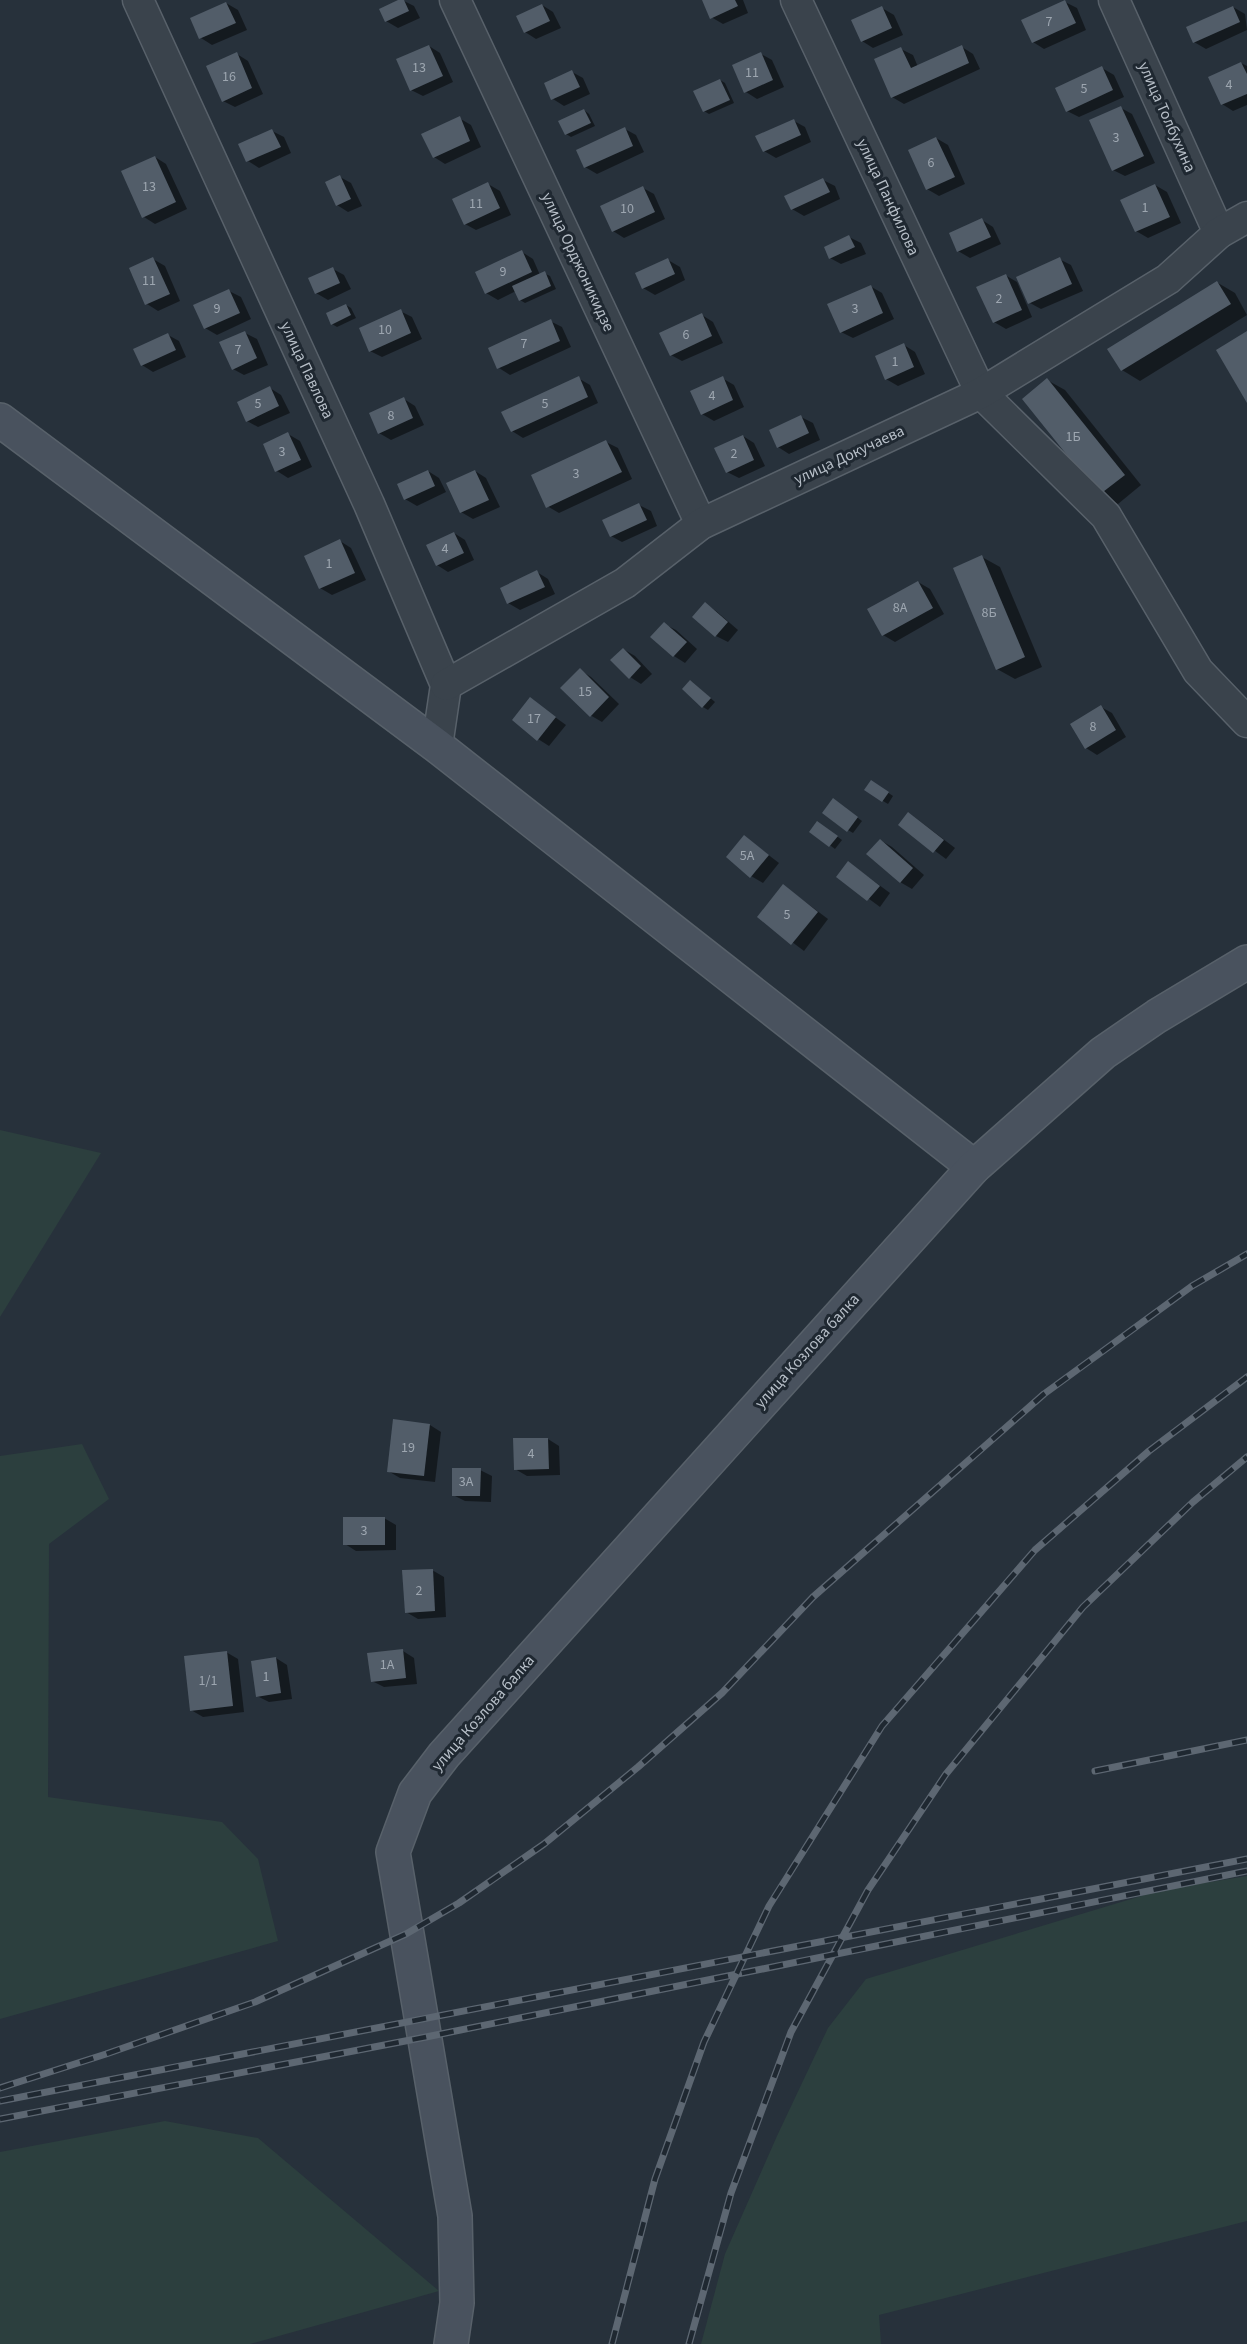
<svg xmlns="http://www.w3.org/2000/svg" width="1247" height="2344" font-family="'Source Sans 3',sans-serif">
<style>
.green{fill:#2c3f3e}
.shadow{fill:#0007}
.building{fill:#525d69}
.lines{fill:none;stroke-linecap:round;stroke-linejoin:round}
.street-casing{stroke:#58616a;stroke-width:33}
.secondary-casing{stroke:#58616a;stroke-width:36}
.street{stroke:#3a434c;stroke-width:30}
.secondary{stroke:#49525e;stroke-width:33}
.rail-casing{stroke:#5d6772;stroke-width:7}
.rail{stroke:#1f2831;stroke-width:4.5;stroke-dasharray:14;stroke-linecap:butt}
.labels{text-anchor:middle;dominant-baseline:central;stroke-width:6;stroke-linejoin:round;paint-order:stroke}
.number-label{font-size:14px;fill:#9da6b0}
.street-label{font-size:16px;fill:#b6bec7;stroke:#1f2831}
</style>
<rect width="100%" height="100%" fill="#27313b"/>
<!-- green -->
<g class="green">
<polygon points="0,1130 101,1153 0,1317"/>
<polygon points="82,1444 109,1499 49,1544 48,1797 222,1822 258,1859 278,1941 0,2019 0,1456"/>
<polygon points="1247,1876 1247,2221 879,2315 881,2344 701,2344 725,2254 777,2136 828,2028 866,1979 1161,1890"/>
<polygon points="165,2121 258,2138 439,2291 250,2344 0,2344 0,2152"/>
</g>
<!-- shadow -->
<g class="shadow">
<polygon points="402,0 414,6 420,18 398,28 386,21"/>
<polygon points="704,0 743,0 748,13 723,24 711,17"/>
<polygon points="1065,2 1077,8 1086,30 1044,49 1033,42"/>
<polygon points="226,3 238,10 247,30 212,45 201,38 192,19"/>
<polygon points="542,5 553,12 561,28 536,39 525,32"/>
<polygon points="1233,7 1245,14 1247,30 1206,49 1194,42 1188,28"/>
<polygon points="882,8 894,15 903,35 873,48 862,41"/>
<polygon points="429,46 440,53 453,82 423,96 411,90"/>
<polygon points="962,47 973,54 980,69 904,104 892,97 901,49 913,55 918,67"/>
<polygon points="237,54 248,61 263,94 235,107 223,101"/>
<polygon points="761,54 772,60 784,87 757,99 746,92"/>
<polygon points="1241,63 1247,66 1247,105 1233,111 1222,104"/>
<polygon points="1102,68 1114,75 1124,97 1079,117 1067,111"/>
<polygon points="572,72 583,78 590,94 564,106 553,99"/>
<polygon points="720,80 725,83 734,103 709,114 704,111"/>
<polygon points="1121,108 1132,114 1155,163 1125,176 1113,170"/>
<polygon points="584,110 589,114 595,126 571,137 566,134"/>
<polygon points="459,118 471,125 481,147 445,164 434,157"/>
<polygon points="794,121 805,127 811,142 776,158 764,151"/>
<polygon points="625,129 636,135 644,152 597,174 585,167"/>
<polygon points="272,131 284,137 291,153 259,168 248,161"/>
<polygon points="936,138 948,145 965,184 939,196 927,189"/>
<polygon points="155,157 166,164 187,209 155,224 144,217"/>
<polygon points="340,177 351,183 362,206 348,212 337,205"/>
<polygon points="823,180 835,186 840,199 804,216 792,209"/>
<polygon points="488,184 500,191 511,215 476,230 465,224"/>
<polygon points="1155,185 1167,192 1181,223 1148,238 1136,231"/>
<polygon points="643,188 654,194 665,219 624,238 613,231"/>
<polygon points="982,220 993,227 1001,244 970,258 958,251"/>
<polygon points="849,237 861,243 866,254 841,264 830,258"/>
<polygon points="522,252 533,259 540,275 544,273 550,276 556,289 525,303 520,300 516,291 498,300 486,293"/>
<polygon points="153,259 165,266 180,301 158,311 147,304 131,269"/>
<polygon points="1059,259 1071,265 1083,291 1041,309 1030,303"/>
<polygon points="668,260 680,267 685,280 655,295 643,288"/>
<polygon points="333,269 344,275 351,289 328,300 316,293"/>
<polygon points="1005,275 1017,282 1032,317 1006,329 994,322"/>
<polygon points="1218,283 1235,293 1247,315 1140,381 1122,370 1109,349"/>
<polygon points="870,286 882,293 894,319 853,338 841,332"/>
<polygon points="229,291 241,297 251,319 217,335 205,328"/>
<polygon points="346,305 351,308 356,318 337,327 332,324"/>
<polygon points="400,311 412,317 422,339 382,357 370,351"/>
<polygon points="702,315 713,322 723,343 682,361 671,355"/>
<polygon points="550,321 562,327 571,347 510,375 499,368"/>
<polygon points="245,333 257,339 268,365 244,375 233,369"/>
<polygon points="168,335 179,341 186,357 153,372 142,365"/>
<polygon points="904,345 915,352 925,374 898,386 886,379"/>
<polygon points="578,378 590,385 598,403 523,438 512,431"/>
<polygon points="722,378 734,385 744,407 714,421 702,414"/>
<polygon points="1047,380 1065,390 1141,485 1118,504 1100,494"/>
<polygon points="270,388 281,395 290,413 258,427 247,421"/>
<polygon points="404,399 415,406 424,425 391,440 379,433"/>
<polygon points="801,417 813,423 820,440 789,454 778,447"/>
<polygon points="288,434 300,441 312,467 288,478 277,471 265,445"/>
<polygon points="743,436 754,443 765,466 739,478 727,472"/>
<polygon points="606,442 618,448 632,479 559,513 547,506"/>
<polygon points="428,471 439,478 446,492 417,506 405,499"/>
<polygon points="475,471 486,478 500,507 473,519 461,512"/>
<polygon points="639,505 651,511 657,526 622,542 611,536"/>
<polygon points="454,533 465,540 474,560 448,572 437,565"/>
<polygon points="340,541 351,548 366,580 332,595 320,588"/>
<polygon points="982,557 1000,567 1042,667 1015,679 997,669"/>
<polygon points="537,572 548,579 555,594 520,610 508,603"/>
<polygon points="918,582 930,589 944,614 895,642 883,635"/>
<polygon points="705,604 716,611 738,630 728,642 716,636 694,617"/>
<polygon points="664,624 676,630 697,649 685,663 674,656"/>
<polygon points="623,649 635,656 652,674 641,684 630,677"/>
<polygon points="580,670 591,677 619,704 602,722 590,715"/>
<polygon points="691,681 715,702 708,710 703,707"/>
<polygon points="530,699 566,725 549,746 538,739"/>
<polygon points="1101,707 1112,713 1126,737 1097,755 1086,748"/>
<polygon points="877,785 893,796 888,804 883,801"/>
<polygon points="838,803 862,821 853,833 848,830"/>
<polygon points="909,813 955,848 946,859 900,825"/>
<polygon points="823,826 842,840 835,849 811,831"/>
<polygon points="745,837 779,863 763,883 751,876"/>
<polygon points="880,840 892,847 924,875 912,889 900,882"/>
<polygon points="849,863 890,893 880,907 838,876"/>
<polygon points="784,886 828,919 804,951 759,917"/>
<polygon points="430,1425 441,1432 435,1482 400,1478 388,1471"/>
<polygon points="548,1439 559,1446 560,1475 527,1476 515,1469"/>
<polygon points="480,1470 492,1476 491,1502 465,1501 453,1495"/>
<polygon points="384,1518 396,1525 396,1550 356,1551 345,1544"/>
<polygon points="432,1570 444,1577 446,1617 418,1619 406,1612"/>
<polygon points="403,1651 414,1658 417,1684 384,1687 372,1681"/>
<polygon points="226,1652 238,1659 244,1712 203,1717 191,1710"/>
<polygon points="276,1658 287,1665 292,1699 269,1702 257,1696"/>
</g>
<!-- building -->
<g class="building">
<polygon points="398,0 404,0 409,11 385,22 379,9"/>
<polygon points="702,0 735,0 738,6 710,19"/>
<polygon points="1065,0 1076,23 1032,43 1021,20"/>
<polygon points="226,2 236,23 199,39 190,18"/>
<polygon points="542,4 550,21 524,33 516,16"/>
<polygon points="882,6 892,28 861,42 851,20"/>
<polygon points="1233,6 1240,22 1193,43 1186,27"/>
<polygon points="429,45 443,76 410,91 396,59"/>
<polygon points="962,45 969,63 891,98 874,59 901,47 911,68"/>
<polygon points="237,52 252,88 222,102 206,66"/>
<polygon points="761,52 773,80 744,93 732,65"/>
<polygon points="1241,62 1247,74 1247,94 1221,105 1208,77"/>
<polygon points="1102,66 1113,90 1066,112 1055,88"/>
<polygon points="572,70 580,87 551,100 544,83"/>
<polygon points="720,79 730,100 703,112 693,91"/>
<polygon points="1121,106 1144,156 1112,171 1089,120"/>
<polygon points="584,109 591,123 565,135 558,121"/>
<polygon points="460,116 470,141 433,158 421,134"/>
<polygon points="794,119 801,135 763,152 755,136"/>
<polygon points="625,127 633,146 584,168 576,150"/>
<polygon points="272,129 281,147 246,162 238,144"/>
<polygon points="936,137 955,177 926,190 908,150"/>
<polygon points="155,156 176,202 142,218 121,171"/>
<polygon points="340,175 351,199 336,206 325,182"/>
<polygon points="823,178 830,192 791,210 784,196"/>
<polygon points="488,182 500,208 464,225 452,199"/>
<polygon points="1155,184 1170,217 1135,232 1120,200"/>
<polygon points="643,186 655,212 612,232 600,206"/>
<polygon points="982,218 991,237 957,252 949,233"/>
<polygon points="849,235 855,247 829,259 824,247"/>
<polygon points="522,250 532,272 485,294 475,272"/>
<polygon points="153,257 170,294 145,305 129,268"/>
<polygon points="1060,257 1072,284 1028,304 1016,277"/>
<polygon points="668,258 675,274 642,289 635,273"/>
<polygon points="333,267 340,283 315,294 308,278"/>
<polygon points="545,271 551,286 519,301 512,286"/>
<polygon points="1006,274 1022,310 993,323 976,287"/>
<polygon points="1217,281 1231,304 1121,371 1107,349"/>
<polygon points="871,285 883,313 840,333 827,304"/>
<polygon points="229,289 240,313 204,329 193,305"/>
<polygon points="346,304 351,315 331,325 326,313"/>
<polygon points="401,309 411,333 369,352 359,328"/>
<polygon points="702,313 712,336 670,356 659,333"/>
<polygon points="551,319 560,341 497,369 488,348"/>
<polygon points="245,331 257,358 232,370 219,342"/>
<polygon points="1247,331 1247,403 1216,350"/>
<polygon points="168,333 176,350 141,366 133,349"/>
<polygon points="904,343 914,367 885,380 875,356"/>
<polygon points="579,376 588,397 511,432 501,412"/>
<polygon points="723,376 733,400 701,415 690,391"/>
<polygon points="1047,378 1125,475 1099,495 1022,399"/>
<polygon points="270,386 279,406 246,422 237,402"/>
<polygon points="404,397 413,418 378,434 369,413"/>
<polygon points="801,415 809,433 777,448 769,430"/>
<polygon points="288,432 301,460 275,472 263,444"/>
<polygon points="743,435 754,460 726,473 714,448"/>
<polygon points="606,440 622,472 546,508 531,475"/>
<polygon points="428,470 435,486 404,500 397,484"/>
<polygon points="475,470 489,500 460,513 446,483"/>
<polygon points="639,503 647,520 610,537 602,520"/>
<polygon points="454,532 464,553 436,566 426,545"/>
<polygon points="340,539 355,573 319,589 304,556"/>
<polygon points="982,555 1025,657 996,670 953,568"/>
<polygon points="537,570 545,587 507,604 500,588"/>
<polygon points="918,581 933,608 882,636 867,609"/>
<polygon points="705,602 728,622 715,637 692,617"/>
<polygon points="664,622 687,642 673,657 650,637"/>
<polygon points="623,648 641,666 629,679 610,660"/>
<polygon points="580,668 609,697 590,717 560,688"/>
<polygon points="690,680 711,698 702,708 682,689"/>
<polygon points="530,697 556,717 537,741 512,720"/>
<polygon points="1101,705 1116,730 1085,749 1070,724"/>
<polygon points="871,780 889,792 882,802 864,790"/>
<polygon points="833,798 858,817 847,832 822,813"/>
<polygon points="908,812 944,840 933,853 898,825"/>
<polygon points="817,821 838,836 829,847 809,832"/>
<polygon points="744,835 769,855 750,878 726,857"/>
<polygon points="880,839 913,868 900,883 866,854"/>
<polygon points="848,861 880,886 867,901 836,877"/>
<polygon points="783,884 818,912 791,945 757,917"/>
<polygon points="393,1419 430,1424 424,1476 387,1472"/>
<polygon points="513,1438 548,1438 549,1469 514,1470"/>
<polygon points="452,1468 481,1468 480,1496 452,1496"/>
<rect x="343" y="1517" width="42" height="28"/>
<polygon points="433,1569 435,1611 405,1613 402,1570"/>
<polygon points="403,1649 406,1678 371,1682 367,1653"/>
<polygon points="227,1651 233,1706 190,1711 184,1656"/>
<polygon points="276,1657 281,1693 256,1697 251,1661"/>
</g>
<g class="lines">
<defs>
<g id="street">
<polyline points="138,0 369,504 446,685 437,746"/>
<polyline points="455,0 701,524"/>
<polyline points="796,0 981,393 1106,516 1198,671 1247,722"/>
<polyline points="1114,0 1219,233"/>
<polyline points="446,685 625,583 701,524 981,393 1168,279 1219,233 1247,217"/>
</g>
<g id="secondary">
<polyline points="0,420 437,746 974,1167"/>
<polyline points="451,2344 457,2303 455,2216 393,1852 415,1793 444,1755 974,1167 1103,1053 1157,1016 1247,962"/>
</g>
</defs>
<!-- street casing -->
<use href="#street" class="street-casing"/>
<!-- secondary casing -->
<use href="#secondary" class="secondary-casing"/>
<!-- street -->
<use href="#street" class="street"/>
<!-- secondary -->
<use href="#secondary" class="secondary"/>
<defs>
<g id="rail">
<polyline points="1095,1771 1247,1740"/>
<polyline points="0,2088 106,2054 255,2002 406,1934 459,1903 544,1844 638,1767 722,1693 813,1597 1044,1394 1192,1286 1247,1254"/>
<polyline points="0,2101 1247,1859"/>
<polyline points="0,2119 426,2037 1247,1871"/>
<polyline points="612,2344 655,2179 704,2042 769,1906 882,1726 1035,1550 1149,1451 1247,1377"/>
<polyline points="689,2344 731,2193 791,2032 868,1890 946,1774 1083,1607 1193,1502 1247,1457"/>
</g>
</defs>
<!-- rail casing -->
<use href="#rail" class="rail-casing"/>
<!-- rail -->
<use href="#rail" class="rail"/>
</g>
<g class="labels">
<!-- number labels -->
<g class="number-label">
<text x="1049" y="22">7</text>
<text x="419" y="68">13</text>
<text x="752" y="73">11</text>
<text x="229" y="77">16</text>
<text x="1229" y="85">4</text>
<text x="1084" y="89">5</text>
<text x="1116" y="138">3</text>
<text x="931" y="163">6</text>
<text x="149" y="187">13</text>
<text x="476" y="204">11</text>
<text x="1145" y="208">1</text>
<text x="627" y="209">10</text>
<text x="503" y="272">9</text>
<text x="149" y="281">11</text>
<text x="999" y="299">2</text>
<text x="217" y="309">9</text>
<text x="855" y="309">3</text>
<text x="385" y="330">10</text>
<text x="686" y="335">6</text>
<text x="524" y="344">7</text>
<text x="238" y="350">7</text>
<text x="895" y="362">1</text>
<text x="712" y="396">4</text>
<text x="258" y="404">5</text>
<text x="545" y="404">5</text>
<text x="391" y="416">8</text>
<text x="1073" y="437">1Б</text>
<text x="282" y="452">3</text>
<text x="734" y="454">2</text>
<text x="576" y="474">3</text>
<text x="445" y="549">4</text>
<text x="329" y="564">1</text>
<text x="900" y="608">8А</text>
<text x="989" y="613">8Б</text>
<text x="585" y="692">15</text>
<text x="534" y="719">17</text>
<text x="1093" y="727">8</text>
<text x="747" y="856">5А</text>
<text x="787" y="915">5</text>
<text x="408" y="1448">19</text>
<text x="531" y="1454">4</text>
<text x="466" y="1482">3А</text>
<text x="364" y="1531">3</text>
<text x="419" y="1591">2</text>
<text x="387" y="1665">1А</text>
<text x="266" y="1677">1</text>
<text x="208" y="1681">1/1</text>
</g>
<!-- street labels -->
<g class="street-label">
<text transform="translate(1167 117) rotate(66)">улица Толбухина</text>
<text transform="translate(888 197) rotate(65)">улица Панфилова</text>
<text transform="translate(578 262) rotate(65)">улица Орджоникидзе</text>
<text transform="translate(307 370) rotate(65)">улица Павлова</text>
<text transform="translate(849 455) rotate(-25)">улица Докучаева</text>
<text transform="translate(807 1351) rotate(-48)">улица Козлова балка</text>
<text transform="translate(483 1713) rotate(-49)">улица Козлова балка</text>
</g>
</g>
</svg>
